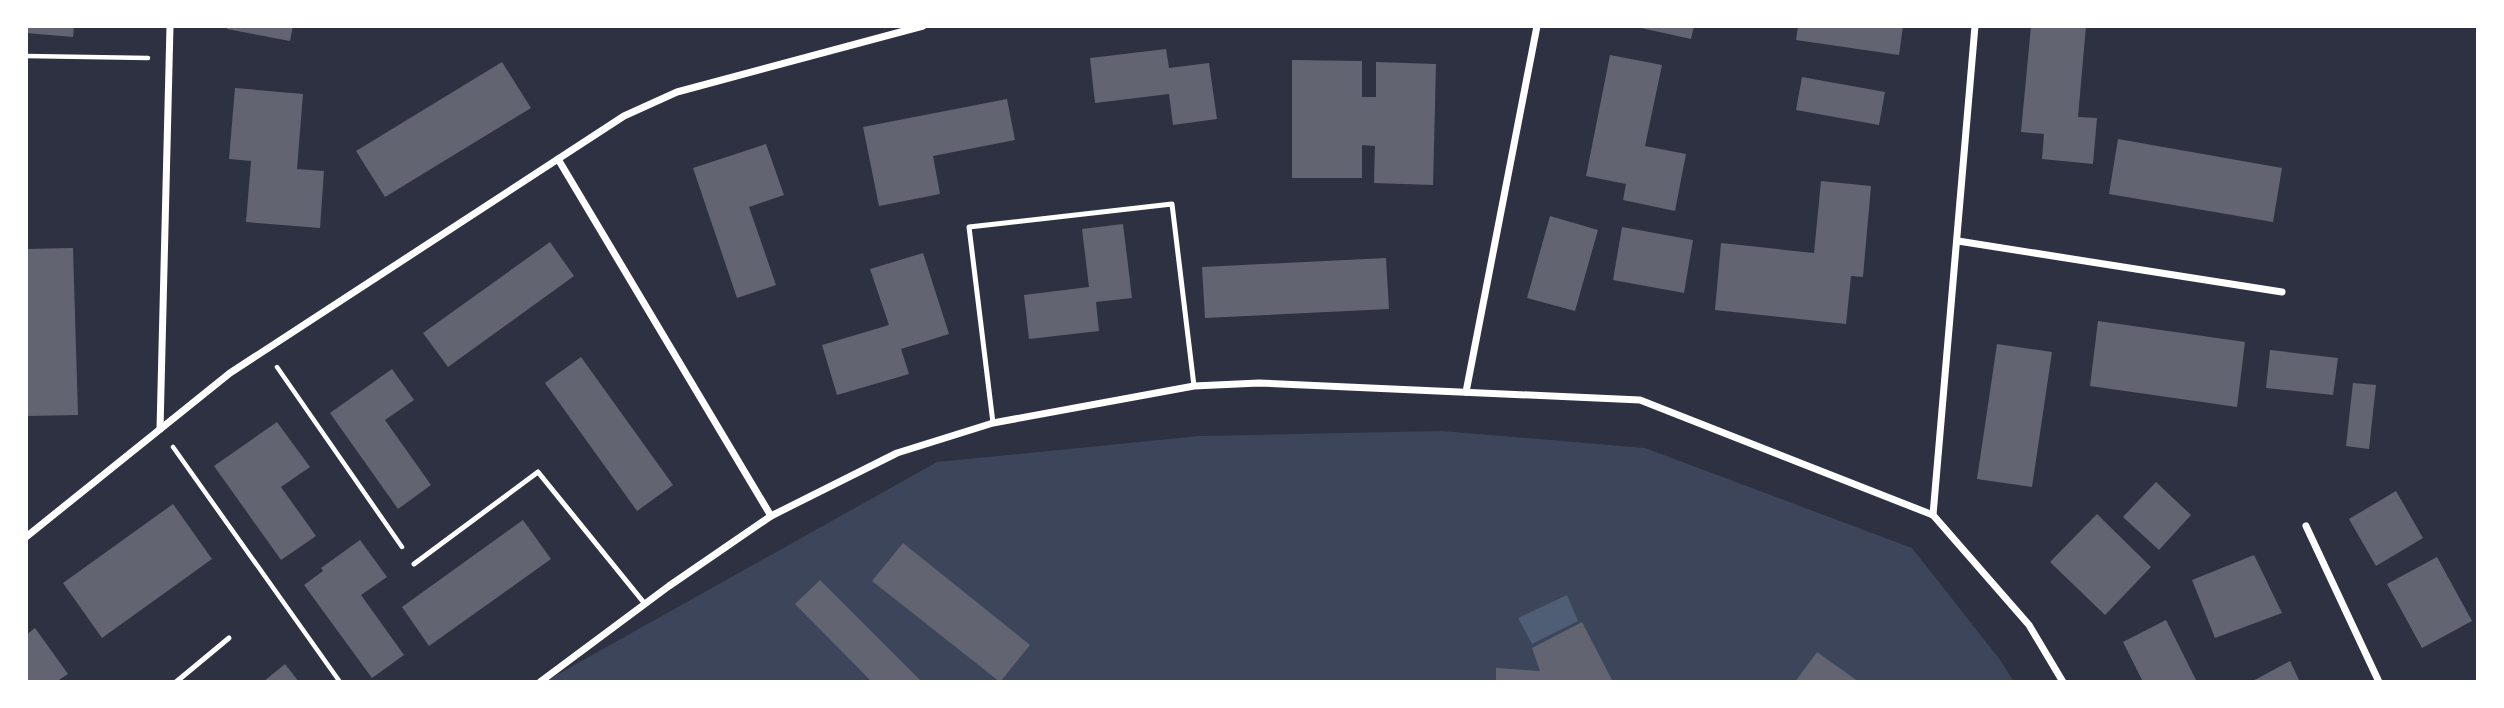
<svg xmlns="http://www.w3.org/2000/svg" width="2504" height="708" font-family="'Noto Sans',sans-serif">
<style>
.green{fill:#3c4559}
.water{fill:#4f5d75}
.building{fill:#626471}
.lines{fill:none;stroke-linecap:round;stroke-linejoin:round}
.path{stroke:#fff;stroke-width:4.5}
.service{stroke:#fff;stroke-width:5}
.minor{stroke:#fff;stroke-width:7}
</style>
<rect width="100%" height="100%" fill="#2d3142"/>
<!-- green -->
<polygon class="green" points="1442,431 1645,448 1912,548 2001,661 2014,682 544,682 937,462 1199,436"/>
<!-- water -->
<polygon class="water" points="1567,595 1578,621 1532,644 1518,618"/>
<!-- building -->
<g class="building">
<polygon points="26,26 74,26 73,37 26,33"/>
<polygon points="227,26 293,26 290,41 227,29"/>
<polygon points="1632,26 1694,26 1691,39"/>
<polygon points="1798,26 1903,26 1899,55 1796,40"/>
<polygon points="2031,26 2086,26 2078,117 2097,118 2093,164 2042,159 2044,134 2021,132"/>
<polygon points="1166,49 1169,68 1209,63 1217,119 1173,125 1169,94 1095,103 1090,58"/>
<polygon points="1610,55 1662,65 1645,146 1686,154 1675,211 1623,200 1626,184 1586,176"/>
<polygon points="1292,60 1362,61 1362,97 1376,97 1376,62 1436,64 1433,185 1374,183 1375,146 1362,145 1362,178 1292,178"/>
<polygon points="502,62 531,108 385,197 356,151"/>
<polygon points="1802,77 1885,92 1879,125 1796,110"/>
<polygon points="235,88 303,94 297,169 324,171 320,228 246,222 251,161 229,159"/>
<polygon points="1007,99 1015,140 933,156 940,194 879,206 863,127"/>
<polygon points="2118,139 2282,168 2273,222 2109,194"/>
<polygon points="766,144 784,195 749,207 776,285 737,298 693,168"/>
<polygon points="1821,181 1871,186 1863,277 1851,276 1846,324 1715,310 1721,243 1814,253"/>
<polygon points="1550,216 1598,230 1575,311 1527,298"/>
<polygon points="1123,224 1132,298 1096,302 1099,331 1029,339 1024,295 1089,287 1082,229"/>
<polygon points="1622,227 1693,240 1684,293 1613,280"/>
<polygon points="550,242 574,276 448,367 423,333"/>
<polygon points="73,248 78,415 26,416 26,249"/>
<polygon points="923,253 949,334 901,349 909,374 837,395 822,345 889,325 870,269"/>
<polygon points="1386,258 1389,309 1205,318 1202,267"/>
<polygon points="2098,321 2245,342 2237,407 2090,386"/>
<polygon points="1997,344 2052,352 2032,487 1977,479"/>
<polygon points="2270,350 2338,358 2333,395 2266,388"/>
<polygon points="581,357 673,485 637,511 545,383"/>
<polygon points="392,369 414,400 385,420 431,485 398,509 330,413"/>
<polygon points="2353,383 2376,385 2369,449 2346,446"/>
<polygon points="277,422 310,467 281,487 316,536 281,560 214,466"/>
<polygon points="2156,482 2191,515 2159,550 2123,517"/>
<polygon points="2396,491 2423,538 2376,566 2349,519"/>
<polygon points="173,504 212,559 102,638 63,583"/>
<polygon points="2097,514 2151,567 2105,615 2050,562"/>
<polygon points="523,520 551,559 429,646 402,607"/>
<polygon points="360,540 387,577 361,595 404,655 372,678 304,585 323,571 321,568"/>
<polygon points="903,543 1030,645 1000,682 872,581"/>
<polygon points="2254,555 2282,613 2215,638 2192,580"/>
<polygon points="2437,557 2472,621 2422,648 2387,584"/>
<polygon points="820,580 922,682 872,682 795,604"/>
<polygon points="2166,620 2197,682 2143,682 2123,642"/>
<polygon points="1582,622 1613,682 1496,682 1496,668 1540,671 1532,648"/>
<polygon points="35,628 68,674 56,682 26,682 26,635"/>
<polygon points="1817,652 1859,682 1795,682"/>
<polygon points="2290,661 2300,682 2251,682"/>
<polygon points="285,664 299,682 263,682"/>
</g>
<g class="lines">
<!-- path -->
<g class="path">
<polyline points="26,56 148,58"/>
<polyline points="277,367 402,547"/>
<polyline points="173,447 340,682"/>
</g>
<!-- service -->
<g class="service">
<polyline points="993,423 969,227 1172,204 1194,386"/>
<polyline points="414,564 538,472 645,604"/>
<polyline points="176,682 229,638"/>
</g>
<!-- minor -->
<g class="minor">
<polyline points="558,159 771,516"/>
<polyline points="1958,241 2282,292"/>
<polyline points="1466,392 1537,26"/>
<polyline points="160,429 170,26"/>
<polyline points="1933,515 1975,26"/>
<polyline points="2306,526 2379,682"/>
<polyline points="26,537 230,373 624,116 677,92 923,26"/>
<polyline points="540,682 669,586 771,516 897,453 993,423 1194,386 1259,383 1640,400 1933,515 2029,625 2063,682"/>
</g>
</g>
<!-- border -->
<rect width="2504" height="708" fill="none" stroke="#ffffff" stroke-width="56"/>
</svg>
